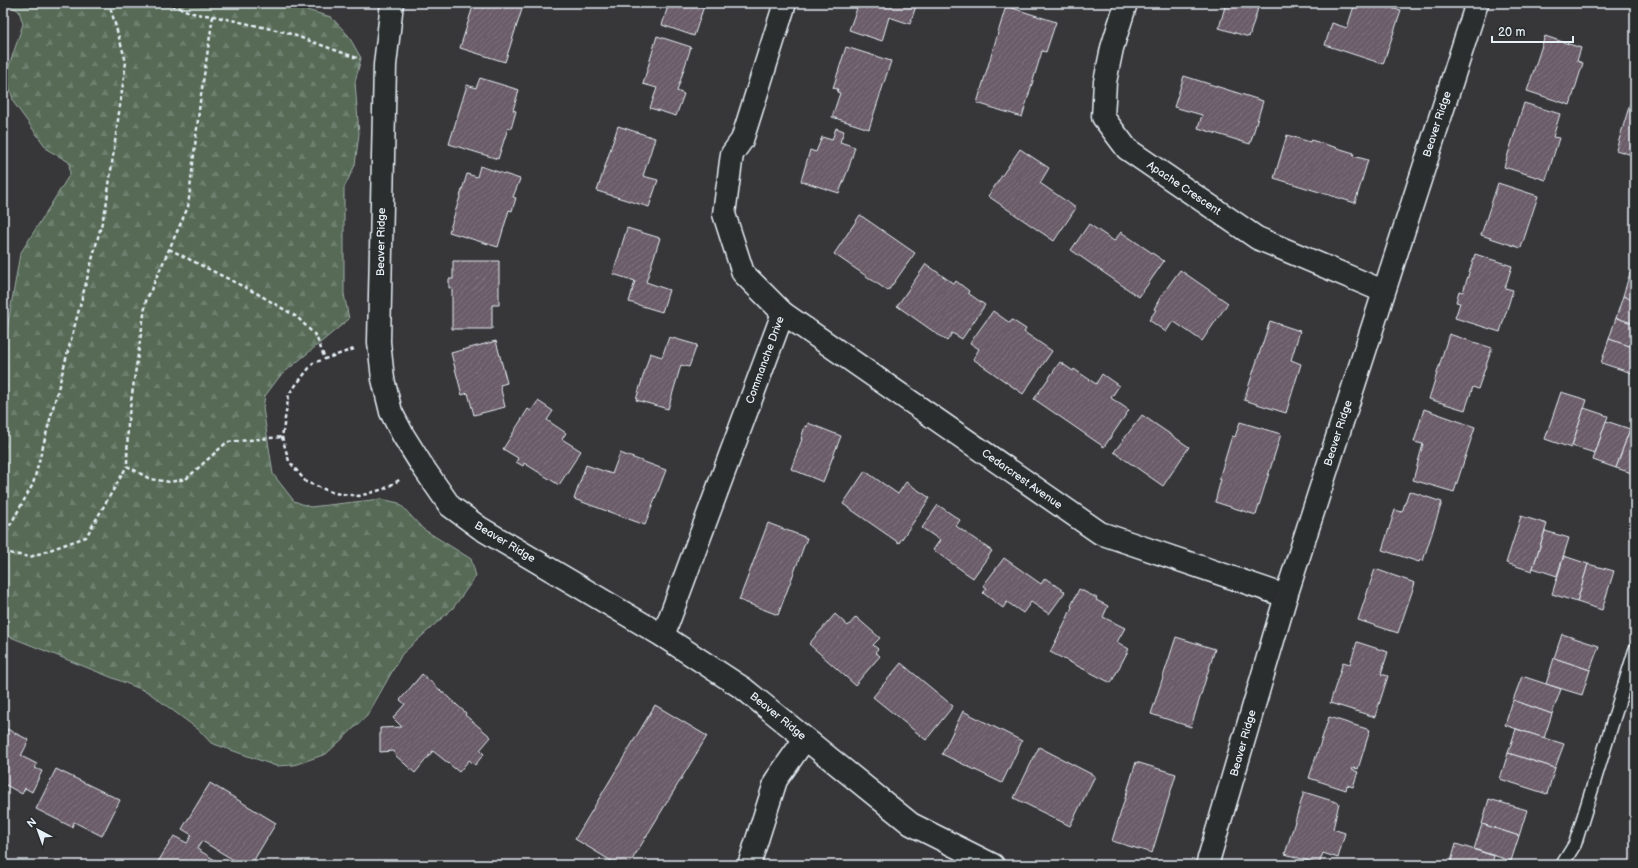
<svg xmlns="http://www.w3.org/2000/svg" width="1638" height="868" font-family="'Balsamiq Sans',sans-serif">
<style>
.forest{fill:url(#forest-firs);stroke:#9faea7}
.building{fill:url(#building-hatch);stroke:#e8f1f8}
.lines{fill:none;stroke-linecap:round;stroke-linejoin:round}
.lane-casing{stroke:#e8f1f8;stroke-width:15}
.street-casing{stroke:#e8f1f8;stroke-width:25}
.path{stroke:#e8f1f8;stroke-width:2.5;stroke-dasharray:4 3;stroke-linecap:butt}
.lane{stroke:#2a2d2e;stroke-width:12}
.street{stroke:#2a2d2e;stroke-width:22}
.labels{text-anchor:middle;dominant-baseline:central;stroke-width:3;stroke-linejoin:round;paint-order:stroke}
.street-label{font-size:11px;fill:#e8f1f8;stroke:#2a2d2e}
</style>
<defs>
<pattern id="forest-firs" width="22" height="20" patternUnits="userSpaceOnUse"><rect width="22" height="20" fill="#566b56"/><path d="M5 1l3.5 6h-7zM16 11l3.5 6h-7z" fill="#6e816f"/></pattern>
<pattern id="building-hatch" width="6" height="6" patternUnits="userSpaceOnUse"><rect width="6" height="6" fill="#6a5b67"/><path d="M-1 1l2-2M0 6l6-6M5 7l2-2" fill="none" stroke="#7f737e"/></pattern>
</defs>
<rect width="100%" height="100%" fill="#373639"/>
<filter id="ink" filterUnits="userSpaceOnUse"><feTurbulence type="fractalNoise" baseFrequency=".025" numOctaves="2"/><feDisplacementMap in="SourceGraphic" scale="8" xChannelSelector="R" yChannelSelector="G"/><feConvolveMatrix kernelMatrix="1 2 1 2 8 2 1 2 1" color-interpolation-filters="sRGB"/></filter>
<g filter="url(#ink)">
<!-- forest -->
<polygon class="forest" points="5,3 282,3 331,17 348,35 361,58 355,82 359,134 355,165 344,188 344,294 349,319 280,376 265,396 263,408 273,474 294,501 310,507 381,499 399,503 423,529 471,559 476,576 453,608 402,654 367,716 326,754 294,765 276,766 211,743 199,730 148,692 3,634 3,412 6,403 6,335 20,254 70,174 69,162 48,150 14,103 6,75 23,24 19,11"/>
<!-- building -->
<g class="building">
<polygon points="474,3 524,3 505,62 460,48"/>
<polygon points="669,3 705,3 694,36 662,25"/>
<polygon points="859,3 917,3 910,24 889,17 882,41 849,30"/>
<polygon points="1226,3 1255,3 1259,5 1249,37 1219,28"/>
<polygon points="1355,3 1376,3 1401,11 1383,64 1325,45 1332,23 1347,28"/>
<polygon points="1006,6 1056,22 1046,52 1042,51 1022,117 977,103"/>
<polygon points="657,36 691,47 677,91 684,94 676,116 650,108 657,88 643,84"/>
<polygon points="1545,36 1581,48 1577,61 1583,63 1570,105 1527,91"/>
<polygon points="846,47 891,61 869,129 832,117 840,93 837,92 838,89 833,88"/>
<polygon points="1184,76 1263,101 1250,144 1198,128 1202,115 1174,107"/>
<polygon points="480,78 519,90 513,110 516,111 511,129 508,128 498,159 449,144 467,85 476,88"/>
<polygon points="1635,87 1635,156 1616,150"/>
<polygon points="1524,103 1560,114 1553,137 1559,138 1546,180 1504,167"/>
<polygon points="618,126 655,138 643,176 658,180 649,207 597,191"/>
<polygon points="836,128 844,131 840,142 855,147 849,167 839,193 801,181 810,150 816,152 822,137 832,140"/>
<polygon points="1287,135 1310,142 1311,140 1354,153 1353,156 1368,160 1355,203 1274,178"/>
<polygon points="1020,149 1049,168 1040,183 1076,208 1054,241 988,196"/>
<polygon points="480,166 520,179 513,197 516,198 512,211 509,210 498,247 449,232 467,174 477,177"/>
<polygon points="1498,183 1538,196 1521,248 1481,235"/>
<polygon points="860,215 915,253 888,291 834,254"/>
<polygon points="1089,224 1114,241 1121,232 1164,261 1139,297 1071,250"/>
<polygon points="627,228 660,238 646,282 669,290 662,312 629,302 635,281 613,274"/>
<polygon points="1475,254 1512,266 1505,288 1513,290 1500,332 1455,318 1460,303 1456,302 1459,291 1463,292"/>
<polygon points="453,261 499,261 499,305 492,305 492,329 452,329 452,288 449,288 449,279 453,279"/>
<polygon points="926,264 954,284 956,281 969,291 968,293 985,305 962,339 952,333 947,341 897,306"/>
<polygon points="1180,270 1228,303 1202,341 1173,321 1166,332 1149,320 1156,310 1154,309 1161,296"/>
<polygon points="1630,273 1635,275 1635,300 1623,296"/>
<polygon points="1623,296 1635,300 1635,324 1616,318"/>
<polygon points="993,311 1010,323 1012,320 1026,329 1024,332 1052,351 1023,394 973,359 979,349 970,343"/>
<polygon points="1616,318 1635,324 1635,348 1609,339"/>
<polygon points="1270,321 1300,331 1291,360 1301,364 1286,413 1244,400"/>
<polygon points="1449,334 1492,348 1478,389 1473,387 1465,410 1429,399"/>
<polygon points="669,337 697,345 689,367 681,365 668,409 636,400 650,353 662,357"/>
<polygon points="1609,339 1635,348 1635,374 1601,363"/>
<polygon points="496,341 507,383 500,385 505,407 474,415 468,393 462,395 451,353"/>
<polygon points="1060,362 1073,371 1074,369 1096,384 1102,374 1119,386 1111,398 1129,410 1104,447 1034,399"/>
<polygon points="1561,392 1587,400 1571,448 1545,439"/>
<polygon points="538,401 553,411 547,420 566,433 562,439 581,451 559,485 524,463 523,466 516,462 518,458 503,449 528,409 531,411"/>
<polygon points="1584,408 1608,416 1595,453 1572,446"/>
<polygon points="1424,409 1475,427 1454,492 1413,480 1423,444 1414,442"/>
<polygon points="1142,415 1189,447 1163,486 1114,452"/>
<polygon points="1606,421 1630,429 1616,468 1593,460"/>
<polygon points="1240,422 1281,434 1256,515 1215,502 1221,479 1219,479 1232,436 1235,437"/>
<polygon points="808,423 841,436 823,482 791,469 802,439 801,439 805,426 807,427"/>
<polygon points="1630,429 1635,430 1635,474 1616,468"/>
<polygon points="620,453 666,470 645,525 574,499 586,465 612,474"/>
<polygon points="865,471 898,494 906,482 930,498 899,543 843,504"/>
<polygon points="1409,491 1442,502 1423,561 1420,560 1419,562 1382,550 1395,510 1402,512"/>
<polygon points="938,505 960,520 956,526 992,551 973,578 933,550 940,540 922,528"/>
<polygon points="1521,516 1547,524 1532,571 1506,563"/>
<polygon points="768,523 807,538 778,615 739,600"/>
<polygon points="1545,531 1569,538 1557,576 1533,568"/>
<polygon points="1564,556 1588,564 1577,602 1552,594"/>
<polygon points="1004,558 1041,584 1045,578 1065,592 1049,614 1031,602 1023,613 1007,602 1003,608 983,593 987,588 983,586"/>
<polygon points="1588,564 1614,571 1602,610 1577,602"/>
<polygon points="1375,569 1415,583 1398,633 1358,620"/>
<polygon points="1079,589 1097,598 1096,600 1108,606 1103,617 1125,628 1117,642 1129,649 1111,683 1050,652 1065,623 1072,607 1071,606"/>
<polygon points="835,614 848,626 856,617 880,638 873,645 878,649 875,652 880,656 855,685 809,644"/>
<polygon points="1562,634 1599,646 1590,670 1554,658"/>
<polygon points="1176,637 1215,649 1191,727 1151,714"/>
<polygon points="1357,642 1388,652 1381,674 1388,676 1375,717 1330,703 1343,662 1350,664"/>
<polygon points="1554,658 1590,670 1582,695 1546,684"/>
<polygon points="901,663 953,706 926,740 873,697"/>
<polygon points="422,674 466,713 465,715 491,737 480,750 484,754 475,765 469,760 459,772 433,751 415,773 395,755 394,751 380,752 380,728 402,727 393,718 405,704 400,700"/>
<polygon points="1522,676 1561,689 1552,714 1513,700"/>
<polygon points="1513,700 1552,714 1544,738 1505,725"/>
<polygon points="655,705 707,736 629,865 618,865 575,839"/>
<polygon points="963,711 1022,741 1002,783 942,754"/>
<polygon points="1329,717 1370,730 1358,769 1353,768 1352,770 1358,772 1353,787 1347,785 1346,790 1309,778"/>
<polygon points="3,727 29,740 21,756 37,764 35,768 42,771 32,792 25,788 22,794 6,785 3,790"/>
<polygon points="1516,729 1564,744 1555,768 1508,753"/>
<polygon points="1039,747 1095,776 1070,826 1014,798"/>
<polygon points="1508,753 1555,768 1547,794 1500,779"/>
<polygon points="1136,762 1176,774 1152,853 1112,841"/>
<polygon points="56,769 120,800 102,836 74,822 72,827 36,809"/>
<polygon points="210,783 276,823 251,865 242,865 202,841 197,849 223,865 156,865 174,836 187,843 192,835 182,829"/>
<polygon points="1304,792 1339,803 1333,829 1345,833 1338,858 1323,853 1319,864 1285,854"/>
<polygon points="1489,799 1527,810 1519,836 1482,824"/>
<polygon points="1482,824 1519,836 1511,861 1474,849"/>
<polygon points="1456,844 1494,856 1491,865 1450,865"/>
</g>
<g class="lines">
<defs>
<polyline id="lane" points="1562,865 1575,844 1635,650"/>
<g id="street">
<polyline points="392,3 385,65 379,342 383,379 391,412 403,435 423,467 450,506 480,528 663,636 744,689 911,824 993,865"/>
<polyline points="785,3 742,140 732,154 724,214 743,273 783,313 1100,533 1286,596"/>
<polyline points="1126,3 1112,48 1105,82 1103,117 1127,149 1257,238 1383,291"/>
<polyline points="663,636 783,313"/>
<polyline points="749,865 776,780 805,739"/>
<polyline points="1207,865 1286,596 1477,3"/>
</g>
</defs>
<!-- lane casing -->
<use href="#lane" class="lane-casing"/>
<!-- street casing -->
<use href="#street" class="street-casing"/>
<!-- path -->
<g class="path">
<polyline points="165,3 196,14 213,16 285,32 360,59"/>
<polyline points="213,16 200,102 188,207 146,301 128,421 127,466 150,479 170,482 186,479 227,442 282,437"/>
<polyline points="169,249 258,294 297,317 316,336 325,359"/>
<polyline points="354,349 313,363 289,394 282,437 289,461 306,482 334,493 359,496 384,489 401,479"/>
<polyline points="3,538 33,484 106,207 126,62 109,3"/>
<polyline points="3,552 30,557 86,537 127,466"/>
</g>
<!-- lane -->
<use href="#lane" class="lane"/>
<!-- street -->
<use href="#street" class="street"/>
</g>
</g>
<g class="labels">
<!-- street labels -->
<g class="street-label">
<text transform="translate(1437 124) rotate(-72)">Beaver Ridge</text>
<text transform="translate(1184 188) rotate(34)">Apache Crescent</text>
<text transform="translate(381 242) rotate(-89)">Beaver Ridge</text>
<text transform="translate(765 360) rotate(-70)">Commanche Drive</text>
<text transform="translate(1338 433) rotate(-72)">Beaver Ridge</text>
<text transform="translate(1022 479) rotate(35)">Cedarcrest Avenue</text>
<text transform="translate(505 542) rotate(31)">Beaver Ridge</text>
<text transform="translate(778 716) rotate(39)">Beaver Ridge</text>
<text transform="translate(1243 743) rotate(-74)">Beaver Ridge</text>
</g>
</g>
<!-- margin -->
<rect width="1638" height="868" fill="none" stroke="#2a2d2e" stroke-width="16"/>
<rect x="8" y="8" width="1622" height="852" fill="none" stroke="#e8f1f8" stroke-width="1.5" filter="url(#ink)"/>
<!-- north arrow -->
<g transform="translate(38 830) rotate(319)" stroke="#2a2d2e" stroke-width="3" paint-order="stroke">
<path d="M0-3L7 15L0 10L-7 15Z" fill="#e8f1f8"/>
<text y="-6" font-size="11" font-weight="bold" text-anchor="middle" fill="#e8f1f8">N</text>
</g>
<!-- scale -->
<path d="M1492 36v6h81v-6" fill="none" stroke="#e8f1f8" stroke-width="2"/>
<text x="1498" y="36" font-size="12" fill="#e8f1f8" stroke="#2a2d2e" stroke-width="3" paint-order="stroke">20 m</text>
</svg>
